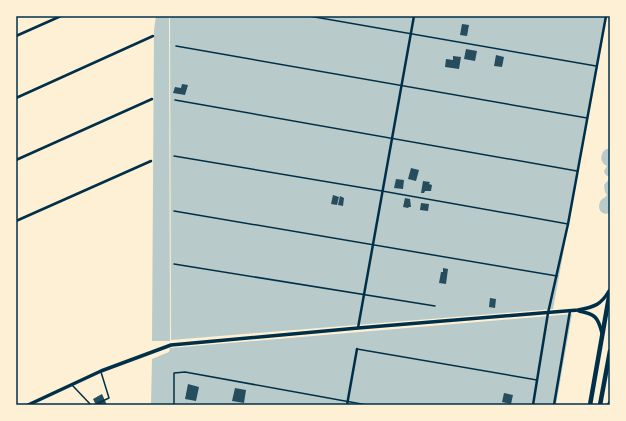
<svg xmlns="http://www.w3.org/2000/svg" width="626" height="421" font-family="Barlow,sans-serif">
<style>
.green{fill:#b9caca}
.building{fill:#264d5e}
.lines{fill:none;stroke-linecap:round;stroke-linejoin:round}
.service{stroke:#003049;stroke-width:1.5}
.minor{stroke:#003049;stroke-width:2.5}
.tertiary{stroke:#003049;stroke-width:3.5}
.trunk{stroke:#003049;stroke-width:4.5}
.neatline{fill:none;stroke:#003049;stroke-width:1.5}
</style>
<rect width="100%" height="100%" fill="#fdf0d5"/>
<!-- green -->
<g class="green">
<polygon points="156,16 169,16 170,341 152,341 154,30"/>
<polygon points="170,16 607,16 553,309 171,340"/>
<path d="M 606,149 L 610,149 L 610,213 C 602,216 597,210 600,202 C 601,199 605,198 607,195 L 605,192 L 604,185 L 610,178 L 610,175 L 607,176 L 605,174 L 604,171 L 607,166 C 601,163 600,158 603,152 Z"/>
<polygon points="572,314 556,405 151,405 152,359 169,352 170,348"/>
</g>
<!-- building -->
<g class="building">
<polygon points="462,24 469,25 467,36 460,35"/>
<polygon points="466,49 477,51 475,61 464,59"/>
<polygon points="496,55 504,57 502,67 494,66"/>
<polygon points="453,56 461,57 459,69 445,67 446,59 453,60"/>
<polygon points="182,84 188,85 185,95 173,93 175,87 181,88"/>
<polygon points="411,168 419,170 416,181 408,179"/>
<polygon points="396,179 404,180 403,189 394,188"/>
<polygon points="423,181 430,182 429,184 432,185 431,191 425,191 424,193 421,193"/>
<polygon points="333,195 339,197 337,205 331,204"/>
<polygon points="340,196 344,198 343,206 338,205"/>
<polygon points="405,198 410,199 411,207 409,207 408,208 403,207"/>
<polygon points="421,203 429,204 428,211 420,210"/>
<polygon points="443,268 448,269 446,284 439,283 441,272 443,272"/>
<polygon points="490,298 496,299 495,308 489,307"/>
<polygon points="188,384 199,387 196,401 185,399"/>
<polygon points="235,388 246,390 244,403 232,401"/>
<polygon points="504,393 513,395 511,404 502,402"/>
<polygon points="102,394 107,405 96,405 93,399"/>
</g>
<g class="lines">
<!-- service -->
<g class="service">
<polyline points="309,16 596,66"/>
<polyline points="176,46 587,118"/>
<polyline points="175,100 577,171"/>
<polyline points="174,156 382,191 568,224"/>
<polyline points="174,211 557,276"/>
<polyline points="174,264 435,306"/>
<polyline points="357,349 537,380"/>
<polyline points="73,386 91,405"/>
<polyline points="94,405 109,398 101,372"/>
<polyline points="174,405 174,373 185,372 367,405"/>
</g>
<!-- minor -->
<g class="minor">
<polyline points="16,36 61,16"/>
<polyline points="16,98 153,36"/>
<polyline points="16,160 152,99"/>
<polyline points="16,221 151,161"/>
<polyline points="358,328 414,16"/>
<polyline points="347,405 357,349"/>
<polyline points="533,405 548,313 568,224 606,16"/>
<polyline points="554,405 570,311"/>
</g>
<!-- tertiary -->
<g class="tertiary">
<path d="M 579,311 C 595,314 598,317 602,333"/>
<path d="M 28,405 L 101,371 L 171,345 L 358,328 L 578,310 C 594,307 601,305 609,291"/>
</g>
<!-- trunk -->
<g class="trunk">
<polyline points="590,405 610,291"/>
<polyline points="600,405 610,351"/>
<polyline points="609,405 610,403"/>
</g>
</g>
<!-- border -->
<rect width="626" height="421" fill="none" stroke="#fdf0d5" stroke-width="34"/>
<rect x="17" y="17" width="592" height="387" class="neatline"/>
</svg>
